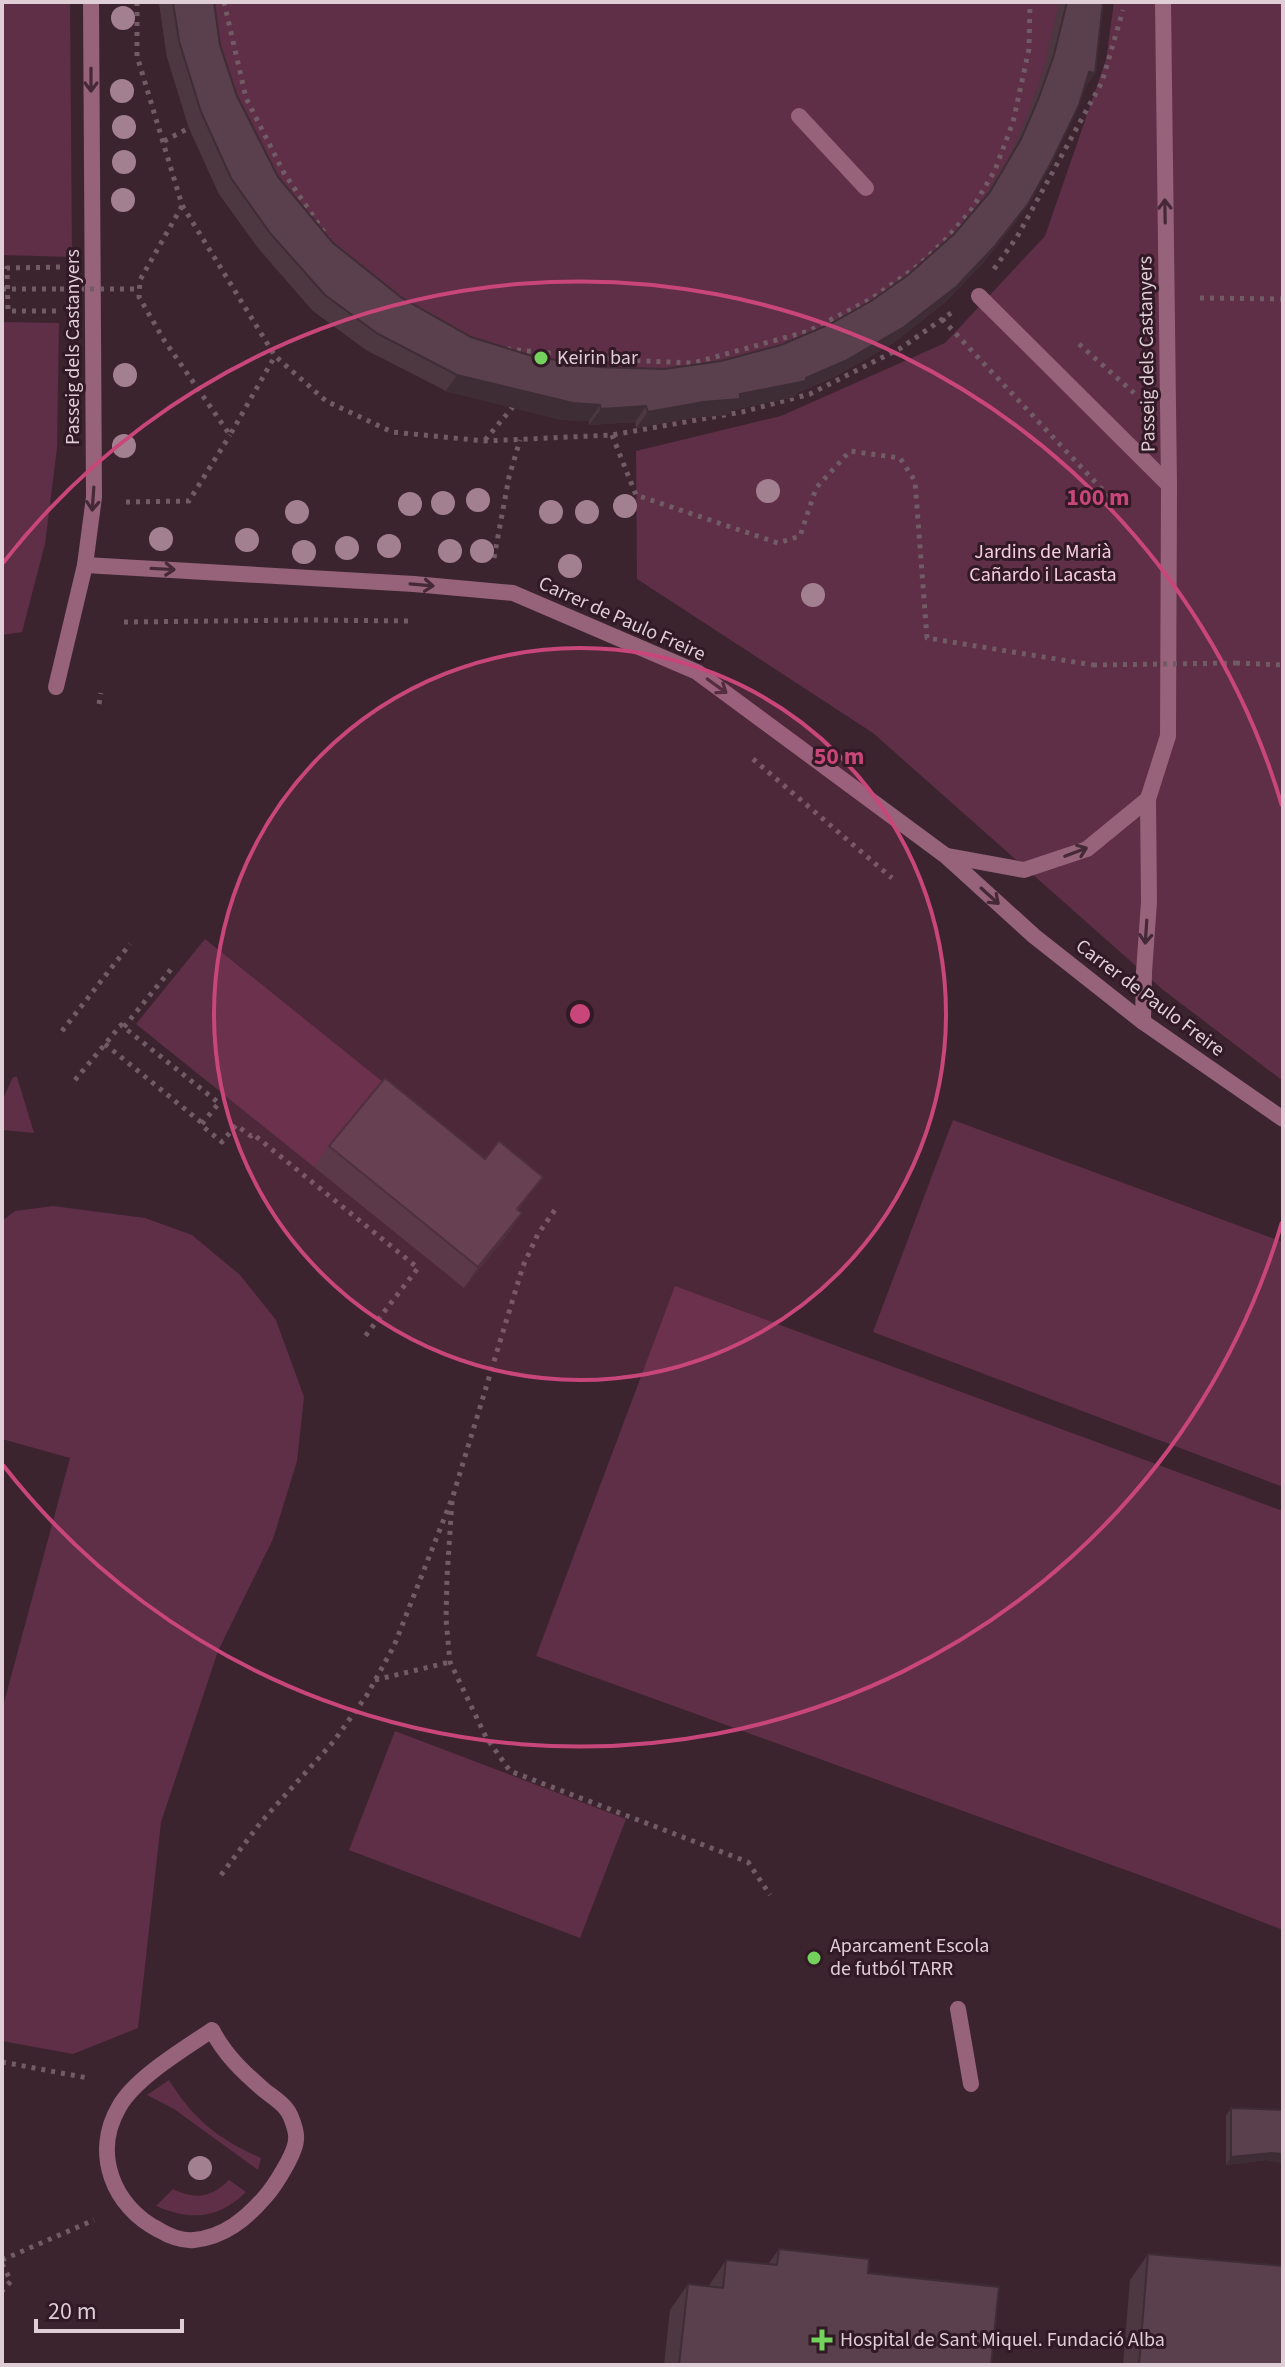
<svg xmlns="http://www.w3.org/2000/svg" width="1285" height="2367" font-family="'Source Sans 3',sans-serif">
<style>
.green{fill:#5f2e47}
.lines{fill:none;stroke-linecap:round;stroke-linejoin:round}
.path{stroke:#715b64;stroke-width:5;stroke-dasharray:4 6;stroke-linecap:butt}
.lane{stroke:#96637b;stroke-width:16}
.street{stroke:#96637b;stroke-width:16}
.path-bridge{stroke:#715b64;stroke-width:5;stroke-dasharray:4 6;stroke-linecap:butt}
.tree{fill:#a38090}
.wall{fill:#4d3741}
.shaded-wall{fill:#3f2d35}
.building{fill:#5a404c;stroke:#3f2d35;stroke-width:2}
.oneway{stroke:#452936}
.ring{fill:none;stroke:#c9467a;stroke-width:4}
.poi-dot{fill:#73d25c;stroke:#311a25;stroke-width:3}
.labels{text-anchor:middle;dominant-baseline:central;stroke-width:6;stroke-linejoin:round;paint-order:stroke}
.street-label{font-size:20px;fill:#dfced5;stroke:#311a25}
.poi-label{font-size:20px;fill:#dfced5;stroke:#311a25;text-anchor:start}
.park-label{font-size:20px;fill:#f7ccdf;stroke:#311a25}
.centre{fill:#c9467a;stroke:#311a25;stroke-width:4}
.ring-label{font-size:24px;text-anchor:middle;font-weight:bold;fill:#c9467a;stroke:#311a25;stroke-width:6;stroke-linejoin:round;paint-order:stroke}
</style>
<rect width="100%" height="100%" fill="#3c242f"/>
<!-- green -->
<g class="green">
<polygon points="2,2 70,2 72,257 2,255"/>
<polygon points="159,2 1094,2 983,263 944,303 893,343 834,377 796,393 760,404 691,418 615,423 562,419 446,391 313,311 259,249 219,194 189,128 167,57"/>
<polygon points="1114,2 1283,2 1283,1081 1162,989 873,733 637,579 636,451 781,416 945,343 1045,236 1106,60"/>
<polygon points="2,322 59,323 57,448 45,544 22,632 2,635"/>
<polygon points="205,939 383,1082 314,1167 136,1024"/>
<polygon points="13,1077 17,1077 34,1133 2,1130 2,1101"/>
<polygon points="953,1120 1283,1242 1283,1487 873,1332"/>
<polygon points="53,1206 145,1218 192,1235 240,1275 276,1320 304,1397 297,1461 273,1539 218,1651 161,1822 138,2028 73,2054 2,2041 2,1710 70,1458 2,1439 2,1221 15,1211"/>
<polygon points="675,1286 1283,1511 1283,1930 1167,1885 536,1656"/>
<polygon points="395,1731 626,1819 580,1938 349,1850"/>
<path d="M 169,2080 C 194,2120 218,2139 261,2158 L 258,2170 L 174,2109 L 147,2095 Z"/>
<path d="M 229,2180 L 246,2192 C 218,2219 191,2221 156,2206 L 173,2189 C 195,2200 211,2198 229,2180 Z"/>
</g>
<g class="lines">
<!-- path -->
<g class="path">
<polyline points="137,2 137,56 182,205 275,356 326,401 392,432 485,441 612,435 742,412 810,394 901,348 951,313"/>
<polyline points="224,2 246,98 284,173 328,238"/>
<polyline points="164,141 195,125"/>
<polyline points="182,206 140,280 139,297 164,340 230,435 275,356"/>
<polyline points="60,267 7,268 8,311 62,311"/>
<polyline points="994,269 1017,237 1102,82 1123,10"/>
<polyline points="2,289 60,289"/>
<polyline points="1200,298 1283,299"/>
<polyline points="942,319 1113,501"/>
<polyline points="1079,344 1134,393"/>
<polyline points="507,349 622,360 693,363 809,331 871,299 919,265 945,240 972,209 995,170 1013,122 1029,49 1030,2"/>
<polyline points="612,435 636,495 778,543 800,536 816,488 850,451 900,458 915,481 927,638 1093,665"/>
<polyline points="485,440 512,408 513,404"/>
<polyline points="126,502 189,501 230,435"/>
<polyline points="494,558 509,477 520,440"/>
<polyline points="124,622 307,620 411,621"/>
<polyline points="1236,663 1283,665"/>
<polyline points="99,704 101,693"/>
<polyline points="753,759 892,878"/>
<polyline points="124,1027 172,968"/>
<polyline points="62,1031 130,944"/>
<polyline points="105,1044 202,1123"/>
<polyline points="75,1080 121,1025 219,1103 201,1125 222,1142 236,1125 251,1136 253,1134 418,1268 363,1339"/>
<polyline points="452,1501 447,1577 446,1619 450,1662 486,1737 510,1771 748,1862 770,1895"/>
<polyline points="375,1680 450,1662"/>
<polyline points="221,1875 261,1822 334,1741 367,1695 394,1646 453,1496 523,1266 538,1234 557,1207"/>
<polyline points="2,2062 88,2078"/>
<polyline points="2,2260 94,2220"/>
<polyline points="2,2264 11,2281 2,2291"/>
</g>
<!-- lane -->
<g class="lane">
<polyline points="799,116 866,188"/>
<polyline points="979,296 1169,485"/>
<polyline points="56,687 85,565"/>
<polyline points="958,2009 971,2084"/>
<path d="M 212,2030 C 225,2055 243,2072 264,2090 C 271,2096 282,2102 287,2110 C 291,2115 297,2132 296,2139 C 296,2153 274,2187 265,2197 C 246,2219 224,2237 194,2240 C 182,2241 169,2236 159,2230 C 113,2207 92,2153 119,2107 C 135,2078 184,2049 212,2030 Z"/>
</g>
<!-- street -->
<g class="street">
<polyline points="91,2 94,497 85,565 414,584 513,593 697,672 946,856 1034,936 1143,1022 1283,1119"/>
<polyline points="948,856 1024,870 1087,849 1148,799"/>
<polyline points="1143,1022 1144,972 1149,902 1148,799 1168,736 1169,485 1163,2"/>
</g>
<!-- path-bridge -->
<g class="path-bridge">
<polyline points="60,289 134,289"/>
<polyline points="1093,665 1236,663"/>
</g>
</g>
<!-- trees -->
<g class="tree">
<circle cx="123" cy="18" r="12"/>
<circle cx="122" cy="91" r="12"/>
<circle cx="124" cy="127" r="12"/>
<circle cx="124" cy="162" r="12"/>
<circle cx="123" cy="200" r="12"/>
<circle cx="125" cy="375" r="12"/>
<circle cx="124" cy="446" r="12"/>
<circle cx="768" cy="491" r="12"/>
<circle cx="478" cy="500" r="12"/>
<circle cx="443" cy="503" r="12"/>
<circle cx="410" cy="504" r="12"/>
<circle cx="625" cy="506" r="12"/>
<circle cx="297" cy="512" r="12"/>
<circle cx="551" cy="512" r="12"/>
<circle cx="587" cy="512" r="12"/>
<circle cx="161" cy="539" r="12"/>
<circle cx="247" cy="540" r="12"/>
<circle cx="389" cy="546" r="12"/>
<circle cx="347" cy="548" r="12"/>
<circle cx="450" cy="551" r="12"/>
<circle cx="482" cy="551" r="12"/>
<circle cx="304" cy="552" r="12"/>
<circle cx="570" cy="566" r="12"/>
<circle cx="813" cy="595" r="12"/>
<circle cx="200" cy="2168" r="12"/>
</g>
<!-- wall -->
<g class="wall">
<polygon points="159,2 214,2 220,45 237,96 278,177 333,243 402,298 471,337 532,356 597,367 664,369 721,361 781,345 830,324 871,301 908,275 954,234 984,198 1010,155 1027,116 1043,71 1057,11 1058,2 1103,2 1095,73 1084,89 1017,220 983,263 944,303 893,343 834,377 798,392 795,397 732,410 728,415 691,418 636,428 635,422 589,425 589,421 562,420 446,391 366,350 313,311 259,249 219,194 189,128 167,57"/>
<polygon points="329,1146 528,1197 518,1210 522,1213 508,1234 464,1288 314,1167"/>
<polygon points="1231,2108 1283,2110 1283,2163 1266,2160 1226,2165 1226,2116"/>
<polygon points="779,2249 868,2273 991,2365 664,2365 670,2310 688,2284 708,2287 726,2260 768,2264"/>
<polygon points="1148,2254 1283,2365 1123,2365 1130,2280"/>
</g>
<!-- shaded-wall -->
<g class="shaded-wall">
<polygon points="1089,72 1095,73 1084,89"/>
<polygon points="1028,204 983,263 944,303 893,343 834,377 798,392 795,397 732,410 728,415 691,418 636,428 648,412 740,394 806,378"/>
<polygon points="457,375 600,405 589,421 562,420 446,391"/>
<polygon points="646,406 635,422 589,425 601,409"/>
<polygon points="522,1213 508,1234 464,1288 478,1267"/>
<polygon points="1271,2153 1283,2154 1283,2163 1266,2160 1226,2165 1231,2157"/>
</g>
<!-- building -->
<g class="building">
<polygon points="173,2 214,2 220,45 237,96 278,177 333,243 402,298 471,337 532,356 597,367 664,369 721,361 781,345 830,324 871,301 908,275 954,234 990,192 1021,139 1038,100 1054,55 1067,2 1103,2 1095,73 1089,72 1079,105 1051,163 1028,204 994,247 956,287 904,327 845,361 806,378 806,381 740,394 740,399 703,402 648,412 646,406 601,409 600,405 573,403 457,375 378,334 325,295 270,233 231,178 201,112 179,41"/>
<polygon points="385,1078 485,1159 499,1141 543,1177 517,1209 522,1213 478,1267 329,1146"/>
<polygon points="1231,2108 1283,2110 1283,2154 1271,2153 1231,2157"/>
<polygon points="779,2249 869,2259 868,2273 999,2287 991,2365 679,2365 688,2284 723,2288 726,2260 777,2265"/>
<polygon points="1148,2254 1283,2266 1283,2365 1139,2365"/>
</g>
<!-- one-way arrows -->
<defs><path id="oneway-shaft" d="M-6 0H5M1.5-3L5.5 0L1.5 3" fill="none" stroke-width="1.6" stroke-linecap="round" stroke-linejoin="round" transform="scale(2)"/></defs>
<g class="oneway">
<use href="#oneway-shaft" transform="translate(91 80) rotate(90)"/>
<use href="#oneway-shaft" transform="translate(1165 211) rotate(-91)"/>
<use href="#oneway-shaft" transform="translate(93 499) rotate(94)"/>
<use href="#oneway-shaft" transform="translate(163 569) rotate(3)"/>
<use href="#oneway-shaft" transform="translate(422 585) rotate(5)"/>
<use href="#oneway-shaft" transform="translate(717 686) rotate(36)"/>
<use href="#oneway-shaft" transform="translate(1076 852) rotate(-21)"/>
<use href="#oneway-shaft" transform="translate(990 896) rotate(42)"/>
<use href="#oneway-shaft" transform="translate(1146 932) rotate(94)"/>
</g>
<!-- distance rings -->
<circle cx="580" cy="1014" r="366" fill="#c9467a" fill-opacity=".12"/>
<g class="ring">
<circle cx="580" cy="1014" r="366"/>
<path d="M1282 1222A732 732 0 0 1 3 1465M3 563A732 732 0 0 1 1282 806"/>
</g>
<!-- markers -->
<g class="poi-dot">
<circle cx="541" cy="358" r="8"/>
<circle cx="814" cy="1958" r="8"/>
<path d="M818 2328h8v8h8v8h-8v8h-8v-8h-8v-8h8z"/>
</g>
<g class="labels">
<!-- street labels -->
<g class="street-label">
<text transform="translate(73 347) rotate(-90)">Passeig dels Castanyers</text>
<text transform="translate(1147 354) rotate(-91)">Passeig dels Castanyers</text>
<text transform="translate(622 619) rotate(24)">Carrer de Paulo Freire</text>
<text transform="translate(1150 998) rotate(37)">Carrer de Paulo Freire</text>
</g>
<!-- poi labels -->
<g class="poi-label">
<text x="557" y="358">Keirin bar</text>
<text x="830" y="1946">Aparcament Escola<tspan x="830" dy="23">de futból TARR</tspan></text>
<text x="840" y="2340">Hospital de Sant Miquel. Fundació Alba</text>
</g>
<!-- park labels -->
<g class="park-label">
<text x="1043" y="552">Jardins de Marià<tspan x="1043" dy="23">Cañardo i Lacasta</tspan></text>
</g>
</g>
<circle cx="580" cy="1014" r="12" class="centre"/>
<g class="ring-label">
<text x="1098" y="505">100 m</text>
<text x="839" y="764">50 m</text>
</g>
<!-- border -->
<rect width="1285" height="2367" fill="none" stroke="#dfced5" stroke-width="8"/>
<!-- scale -->
<path d="M36 2319v12h146v-12" fill="none" stroke="#dfced5" stroke-width="4"/>
<text x="48" y="2319" font-size="24" fill="#dfced5" stroke="#311a25" stroke-width="6" paint-order="stroke">20 m</text>
</svg>
